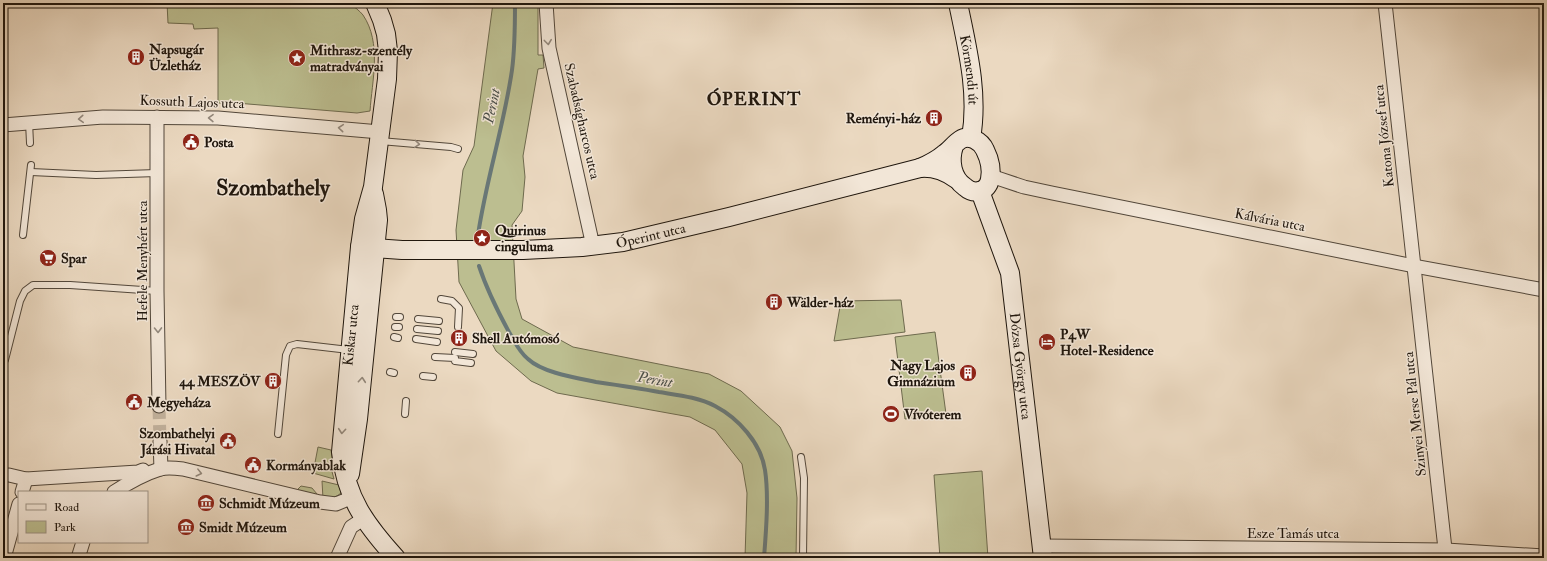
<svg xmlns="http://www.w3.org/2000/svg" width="1547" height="561" font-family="'IM FELL Double Pica',serif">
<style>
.green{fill:#bcbe90;stroke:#6e6a4e}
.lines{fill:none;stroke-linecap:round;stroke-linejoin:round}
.stream{stroke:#697776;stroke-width:4}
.street-tunnel{stroke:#c2b29d;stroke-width:13;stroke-dasharray:13 6;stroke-linecap:butt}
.lane-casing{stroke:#52473a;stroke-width:8}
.street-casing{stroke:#52473a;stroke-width:15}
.secondary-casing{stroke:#1f160d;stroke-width:20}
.lane{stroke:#f2e6d7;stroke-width:6}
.street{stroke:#f2e6d7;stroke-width:13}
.secondary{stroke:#f2e6d7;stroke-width:18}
.oneway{stroke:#93887c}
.labels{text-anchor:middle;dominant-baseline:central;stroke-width:3;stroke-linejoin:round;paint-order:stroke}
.poi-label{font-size:14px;font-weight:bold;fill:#1f160d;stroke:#f2e6d7;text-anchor:start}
.street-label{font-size:14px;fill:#1f160d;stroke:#f2e6d7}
.water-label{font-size:15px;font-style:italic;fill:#4a4f4a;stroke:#f2e6d7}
.district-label{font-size:18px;font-weight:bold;letter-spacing:1px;fill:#1f160d;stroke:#f2e6d7}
.town-label{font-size:22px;font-weight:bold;fill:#1f160d;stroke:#f2e6d7}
</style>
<rect width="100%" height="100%" fill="#ebd9c1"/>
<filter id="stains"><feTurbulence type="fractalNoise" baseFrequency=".005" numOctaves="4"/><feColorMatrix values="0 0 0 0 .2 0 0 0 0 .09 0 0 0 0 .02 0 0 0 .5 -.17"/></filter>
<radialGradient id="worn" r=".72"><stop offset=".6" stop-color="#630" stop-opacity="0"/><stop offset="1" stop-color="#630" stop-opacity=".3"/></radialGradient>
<!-- green -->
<g class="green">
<path d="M 167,3 L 350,3 C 354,7 360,11 363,15 C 382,43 372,81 370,111 L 357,113 L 236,103 L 218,103 L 218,28 L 194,29 L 193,24 L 168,23 Z"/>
<polygon points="493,3 538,3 538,55 543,55 544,68 538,69 523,156 525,177 522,211 512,225 516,299 522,319 573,347 709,374 741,391 780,427 792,451 797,498 796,558 745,558 747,493 742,464 715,430 690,417 557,393 531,381 496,351 459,282 456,230 463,170 474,146"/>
<polygon points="901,300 905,332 834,341 841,301"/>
<polygon points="935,332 946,414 905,419 895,337"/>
<polygon points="318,447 331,450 333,464 331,468 334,479 313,473"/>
<polygon points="982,471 988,558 940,558 934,475"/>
<path d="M 322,481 L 339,485 L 341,493 C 335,498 330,499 323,499 Z"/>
<polygon points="301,486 312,488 317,494 317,498 297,493 298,489"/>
</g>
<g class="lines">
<!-- stream -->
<g class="stream">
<path d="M 478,235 C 486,180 504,126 512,70 C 515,48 515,25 515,3"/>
<path d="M 479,266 C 487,290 497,310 509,332 C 515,342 519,352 528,359 C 543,373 577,378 596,382 C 617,385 638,388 659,392 C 677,395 698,397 715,406 C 738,418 761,443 765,470 C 769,496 766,532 764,558"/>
</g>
<!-- street-tunnel -->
<polyline class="street-tunnel" points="159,406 160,441"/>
<defs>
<g id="lane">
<polyline points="29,122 30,143"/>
<polyline points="380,141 451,147 458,149"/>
<polyline points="31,172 96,175 157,173"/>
<polyline points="23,235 31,165"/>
<polyline points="441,299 452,301 459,308 458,327"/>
<polyline points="396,317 400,317"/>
<polyline points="418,319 439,321"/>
<polyline points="395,327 399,327"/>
<polyline points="417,329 438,331"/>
<polyline points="394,337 398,338"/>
<polyline points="416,339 437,342"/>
<polyline points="455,352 473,354"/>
<polyline points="435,357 455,358 455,361 471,363"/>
<polyline points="5,360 20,301 25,291 33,285 70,285 157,291"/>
<polyline points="390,372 394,373"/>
<polyline points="423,376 433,377"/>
<polyline points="405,414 406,401"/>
<polyline points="278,434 286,355 290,346 297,344 349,350"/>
<polyline points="801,457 804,478 803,558"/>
</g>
<g id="street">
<polyline points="546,3 549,48 593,246"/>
<polyline points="1385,3 1446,558"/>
<polyline points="157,117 157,291 159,406"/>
<polyline points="3,125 103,117 218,118 380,132"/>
<polyline points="991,176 1024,187 1052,193 1414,266 1544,290"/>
<polyline points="160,441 161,469"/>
<polyline points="9,475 26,479 138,472 143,470"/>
<polyline points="22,492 26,479"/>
<path d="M 114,492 C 128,483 144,474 160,469 C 167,467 175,468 183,469 L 320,502 L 336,504 L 353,497"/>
<polyline points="1042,546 1446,550 1544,556"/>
<polyline points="4,558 19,504"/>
<polyline points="78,558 83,542"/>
<polyline points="337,558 351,527 363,519"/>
</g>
<g id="secondary">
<path d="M 375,3 L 382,20 L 386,34 L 388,51 L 387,79 L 373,187 L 364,219 L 360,247 L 341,452 C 346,498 366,525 396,558"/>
<path id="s1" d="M 958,3 C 967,47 979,93 971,138"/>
<path d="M 920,168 C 929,164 937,160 944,154 C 950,150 954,144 960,140 C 969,134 981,141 985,150 C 989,158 992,169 990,179 C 988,192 974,195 965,187 C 952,178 949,161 954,146"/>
<path id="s2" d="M 980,191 L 1010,273 L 1043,558"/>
<path id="s3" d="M 360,247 L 402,250 L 523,250 L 582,247 L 623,242 L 729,217 L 920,168 C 933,167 945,171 956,179"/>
<polyline points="350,474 358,419 378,220 377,210 374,194"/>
</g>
</defs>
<!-- lane casing -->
<use href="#lane" class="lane-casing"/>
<!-- street casing -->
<use href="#street" class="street-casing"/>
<!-- secondary casing -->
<use href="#secondary" class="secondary-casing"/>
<!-- lane -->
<use href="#lane" class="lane"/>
<!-- street -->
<use href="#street" class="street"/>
<!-- secondary -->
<use href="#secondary" class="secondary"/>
</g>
<!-- one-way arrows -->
<defs><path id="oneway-chevron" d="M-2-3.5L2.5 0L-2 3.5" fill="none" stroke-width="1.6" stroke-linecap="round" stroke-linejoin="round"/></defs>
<g class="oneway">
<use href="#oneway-chevron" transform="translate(548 42) rotate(83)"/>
<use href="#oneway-chevron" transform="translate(211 118) rotate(-179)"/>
<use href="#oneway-chevron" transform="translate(81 119) rotate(176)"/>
<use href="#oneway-chevron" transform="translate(341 128) rotate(-175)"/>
<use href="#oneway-chevron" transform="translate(417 144) rotate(5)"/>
<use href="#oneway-chevron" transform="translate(158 330) rotate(89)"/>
<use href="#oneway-chevron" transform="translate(362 380) rotate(-85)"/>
<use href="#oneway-chevron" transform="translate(342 431) rotate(95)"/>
<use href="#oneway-chevron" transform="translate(199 473) rotate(14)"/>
</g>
<!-- icons -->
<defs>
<symbol id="building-disc" viewBox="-11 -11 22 22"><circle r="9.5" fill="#8f2418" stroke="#f2e6d7"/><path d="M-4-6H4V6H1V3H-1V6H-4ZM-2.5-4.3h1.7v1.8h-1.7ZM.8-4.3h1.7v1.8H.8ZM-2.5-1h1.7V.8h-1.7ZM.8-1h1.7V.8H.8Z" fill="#fff"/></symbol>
<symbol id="sight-disc" viewBox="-11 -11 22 22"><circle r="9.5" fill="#8f2418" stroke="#f2e6d7"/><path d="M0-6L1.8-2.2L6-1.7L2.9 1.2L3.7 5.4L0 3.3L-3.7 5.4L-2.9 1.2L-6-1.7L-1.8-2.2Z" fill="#fff"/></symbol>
<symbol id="civic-disc" viewBox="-11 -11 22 22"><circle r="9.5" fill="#8f2418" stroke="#f2e6d7"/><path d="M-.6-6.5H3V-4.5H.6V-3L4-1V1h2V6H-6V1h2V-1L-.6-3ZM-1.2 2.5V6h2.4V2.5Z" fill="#fff"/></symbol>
<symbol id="supermarket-disc" viewBox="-11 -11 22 22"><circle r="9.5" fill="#8f2418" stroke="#f2e6d7"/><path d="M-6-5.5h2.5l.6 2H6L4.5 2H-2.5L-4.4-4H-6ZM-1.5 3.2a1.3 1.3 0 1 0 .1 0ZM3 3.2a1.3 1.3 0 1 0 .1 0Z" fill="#fff"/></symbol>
<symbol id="hotel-disc" viewBox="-11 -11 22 22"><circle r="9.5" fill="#8f2418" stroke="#f2e6d7"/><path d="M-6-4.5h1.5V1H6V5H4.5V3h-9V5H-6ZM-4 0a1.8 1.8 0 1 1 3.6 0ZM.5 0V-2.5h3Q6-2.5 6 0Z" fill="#fff"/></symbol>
<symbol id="stadium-disc" viewBox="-11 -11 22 22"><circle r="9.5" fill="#8f2418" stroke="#f2e6d7"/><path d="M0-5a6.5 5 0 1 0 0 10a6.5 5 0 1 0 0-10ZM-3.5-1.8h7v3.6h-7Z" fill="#fff"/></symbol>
<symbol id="museum-disc" viewBox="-11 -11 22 22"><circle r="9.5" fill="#8f2418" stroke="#f2e6d7"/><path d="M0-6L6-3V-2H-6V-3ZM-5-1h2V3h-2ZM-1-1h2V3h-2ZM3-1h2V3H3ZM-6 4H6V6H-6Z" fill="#fff"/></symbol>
</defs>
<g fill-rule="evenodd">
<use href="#building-disc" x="126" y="47" width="20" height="20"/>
<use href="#sight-disc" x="287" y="48" width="20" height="20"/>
<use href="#building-disc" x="924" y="108" width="20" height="20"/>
<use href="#civic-disc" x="181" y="132" width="20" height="20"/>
<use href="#sight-disc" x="472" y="228" width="20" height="20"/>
<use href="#supermarket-disc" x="38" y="248" width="20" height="20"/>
<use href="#building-disc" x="764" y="292" width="20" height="20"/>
<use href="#building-disc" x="449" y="328" width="20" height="20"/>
<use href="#hotel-disc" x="1037" y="332" width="20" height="20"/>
<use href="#building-disc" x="958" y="363" width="20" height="20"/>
<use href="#building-disc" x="263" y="371" width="20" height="20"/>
<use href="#civic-disc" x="124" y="392" width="20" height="20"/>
<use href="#stadium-disc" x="881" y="404" width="20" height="20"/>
<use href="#civic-disc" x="218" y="431" width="20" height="20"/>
<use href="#civic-disc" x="243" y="455" width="20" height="20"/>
<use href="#museum-disc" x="196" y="493" width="20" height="20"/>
<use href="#museum-disc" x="176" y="517" width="20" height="20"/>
</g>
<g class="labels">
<!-- poi labels -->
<g class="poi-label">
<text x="149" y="49">Napsugár<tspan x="149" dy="16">Üzletház</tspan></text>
<text x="310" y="50">Mithrasz-szentély<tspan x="310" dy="16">matradványai</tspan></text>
<text x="921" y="118" text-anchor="end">Reményi-ház</text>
<text x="204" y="142">Posta</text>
<text x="495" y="230">Quirinus<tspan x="495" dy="16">cinguluma</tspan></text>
<text x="61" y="258">Spar</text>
<text x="787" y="302">Wälder-ház</text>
<text x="1060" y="334">P4W<tspan x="1060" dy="16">Hotel-Residence</tspan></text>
<text x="472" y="338">Shell Autómosó</text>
<text x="955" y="365" text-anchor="end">Nagy Lajos<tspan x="955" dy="16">Gimnázium</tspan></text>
<text x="260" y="381" text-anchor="end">44 MESZÖV</text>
<text x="147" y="402">Megyeháza</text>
<text x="904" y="414">Vívóterem</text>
<text x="215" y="433" text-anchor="end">Szombathelyi<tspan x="215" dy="16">Járási Hivatal</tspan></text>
<text x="266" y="465">Kormányablak</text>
<text x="219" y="503">Schmidt Múzeum</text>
<text x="199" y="527">Smidt Múzeum</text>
</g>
<!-- street labels -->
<g class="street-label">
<text stroke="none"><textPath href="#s1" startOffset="68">Körmendi út</textPath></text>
<text transform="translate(192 102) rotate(2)">Kossuth Lajos utca</text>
<text transform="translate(582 121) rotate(77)">Szabadságharcos utca</text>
<text transform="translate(1384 136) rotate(-96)">Katona József utca</text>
<text transform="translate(1270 220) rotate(11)">Kálvária utca</text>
<text stroke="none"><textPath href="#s3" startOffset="292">Óperint utca</textPath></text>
<text transform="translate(142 261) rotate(-90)">Hefele Menyhért utca</text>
<text transform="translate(351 335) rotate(-84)">Kiskar utca</text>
<text stroke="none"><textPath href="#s2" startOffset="181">Dózsa György utca</textPath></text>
<text transform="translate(1415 414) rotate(-96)">Szinyei Merse Pál utca</text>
<text x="1293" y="533">Esze Tamás utca</text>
</g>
<!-- water labels -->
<g class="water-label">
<text transform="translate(492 106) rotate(-78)">Perint</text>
<text transform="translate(655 380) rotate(10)">Perint</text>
</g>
<!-- district labels -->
<g class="district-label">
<text x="754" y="99">ÓPERINT</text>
</g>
<!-- town labels -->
<g class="town-label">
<text x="273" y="188">Szombathely</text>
</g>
</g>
<!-- margin -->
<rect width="1547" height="561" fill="none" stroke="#ebd9c1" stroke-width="16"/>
<rect x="4" y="4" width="1539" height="553" fill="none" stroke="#1f160d" stroke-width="2"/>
<rect x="8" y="8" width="1531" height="545" fill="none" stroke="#1f160d"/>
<!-- legend -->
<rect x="18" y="491" width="130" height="52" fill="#f2e6d7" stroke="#9e9386"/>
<rect x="26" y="504" width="20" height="6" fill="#f2e6d7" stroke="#9e9386"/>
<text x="54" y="511" font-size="12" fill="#1f160d">Road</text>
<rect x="26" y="521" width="20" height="12" fill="#bcbe90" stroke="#9e9386"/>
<text x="54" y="531" font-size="12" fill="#1f160d">Park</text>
<rect width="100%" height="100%" filter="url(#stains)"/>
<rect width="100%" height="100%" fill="url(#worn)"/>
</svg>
